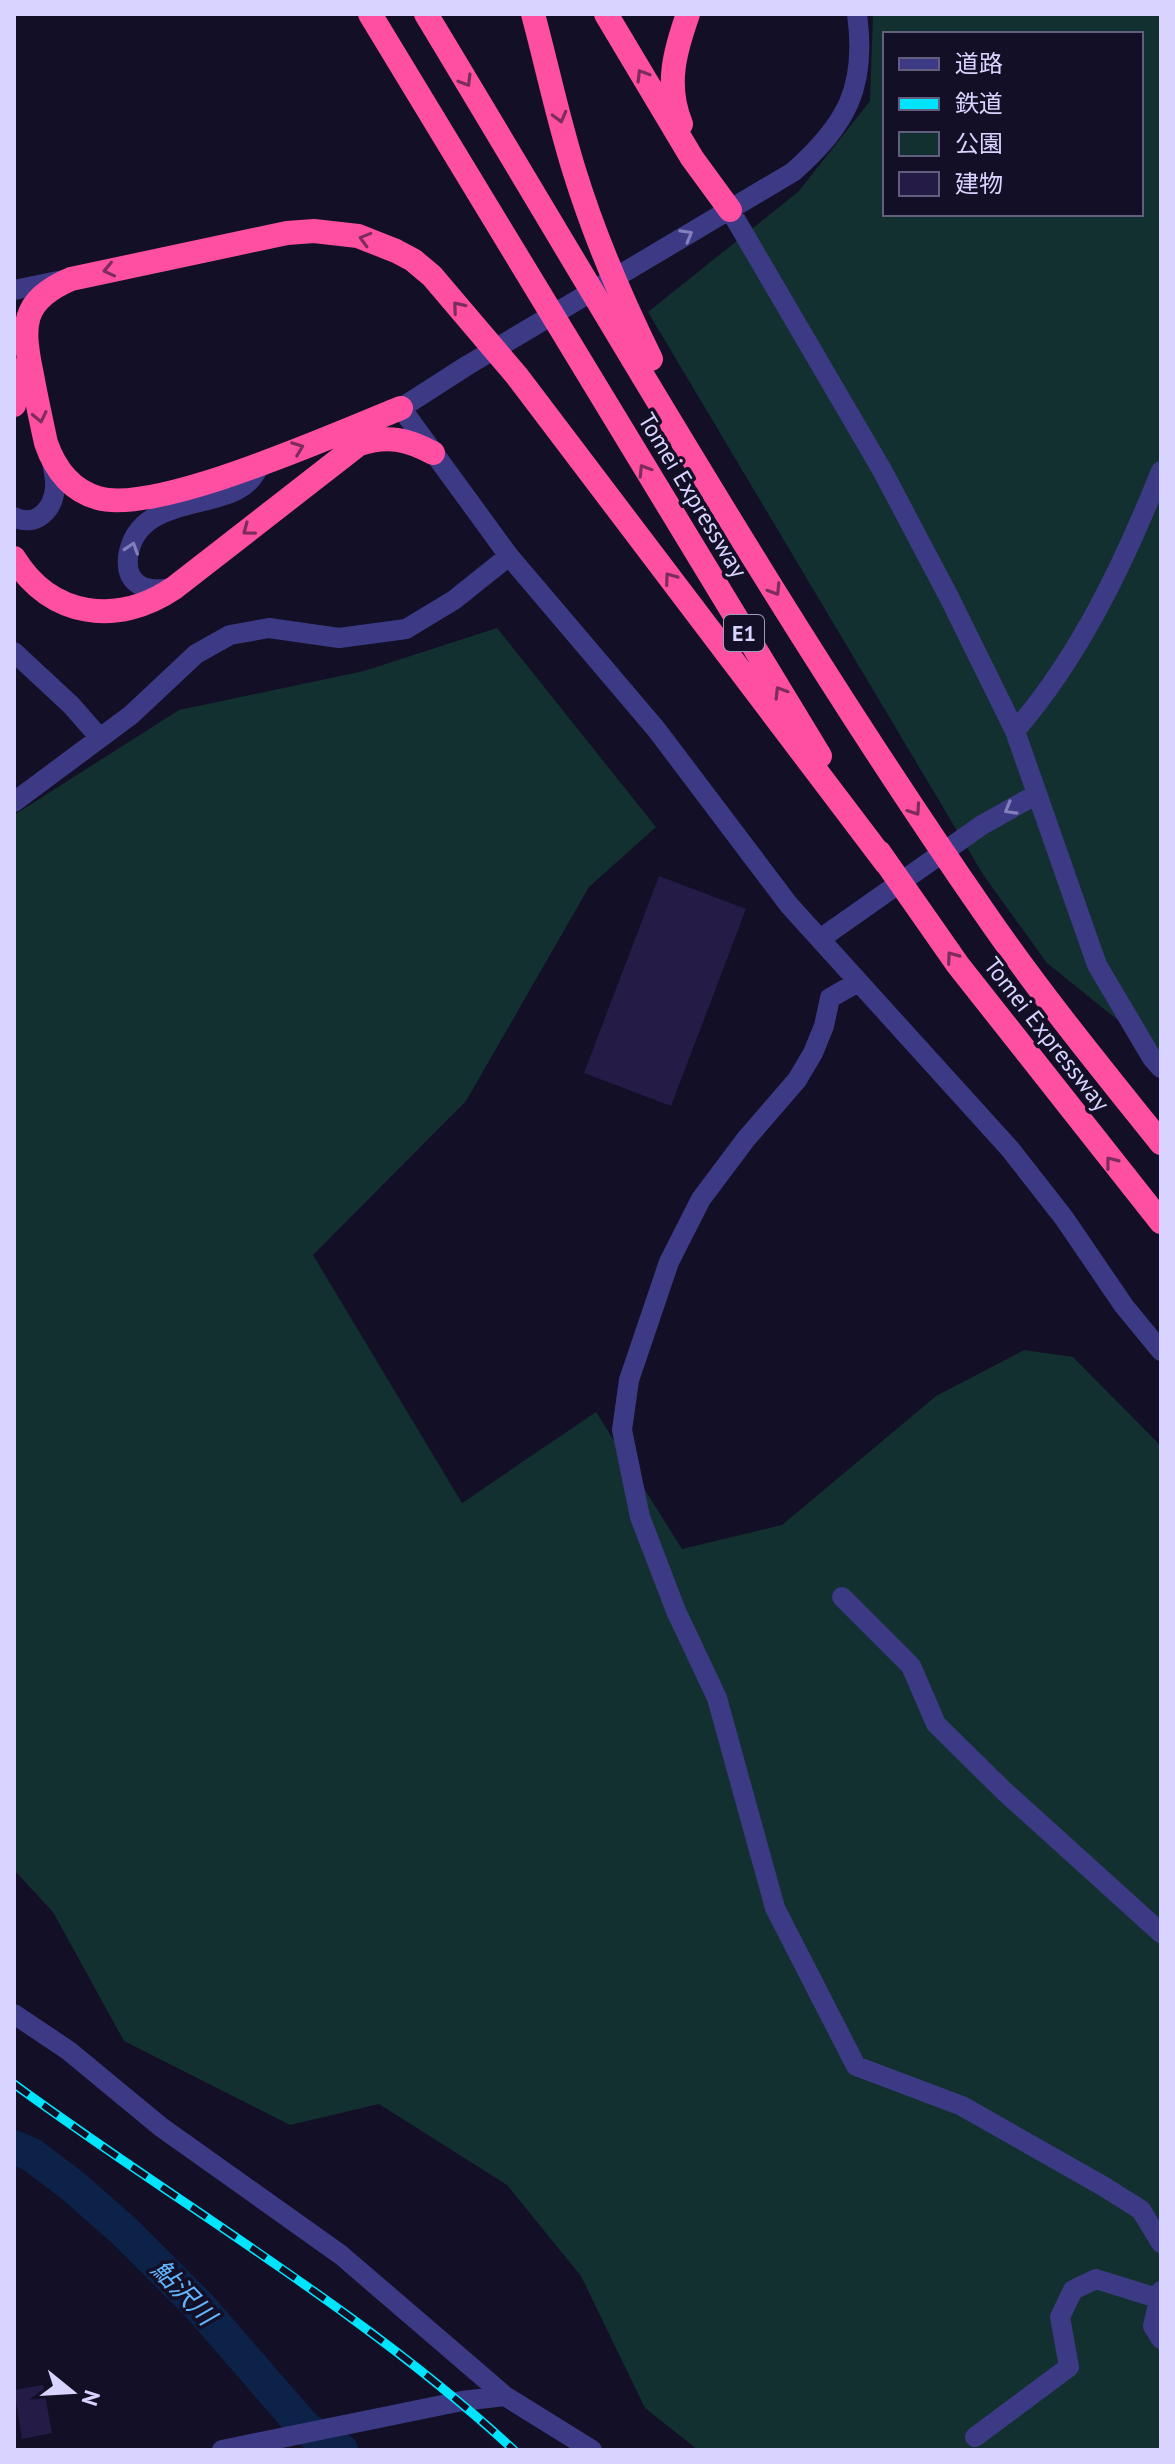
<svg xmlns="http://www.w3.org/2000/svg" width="1175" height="2464" font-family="'PT Sans','Noto Sans JP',sans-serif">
<rect width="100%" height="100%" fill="#130f26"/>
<path fill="#12302f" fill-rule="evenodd" d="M 873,14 L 1161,14 L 1161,1055 L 1047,963 L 984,876 L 648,312 L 798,192 L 870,101 ZM 885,34 L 1141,34 L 1141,214 L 885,214 Z
M 497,628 L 656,827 L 589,887 L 466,1101 L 313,1255 L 462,1503 L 596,1412 L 682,1549 L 782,1525 L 936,1396 L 1024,1350 L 1073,1357 L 1158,1443 L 1161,1450 L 1161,2450 L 698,2450 L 645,2408 L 581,2276 L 507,2185 L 379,2104 L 290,2125 L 124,2041 L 53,1912 L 14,1870 L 14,815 L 179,710 L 364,671 Z"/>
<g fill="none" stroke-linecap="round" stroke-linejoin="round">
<path stroke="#0c2248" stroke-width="6" d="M 306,2450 L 330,2443"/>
<path stroke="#0c2248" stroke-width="34" d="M 14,2147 L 32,2155 L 73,2186 L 123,2230 L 200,2307 L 305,2428 L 341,2450"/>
</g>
<path fill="#241b47" d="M 659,876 L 746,909 L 671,1106 L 584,1073 Z
M 43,2385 L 52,2433 L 22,2439 L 14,2390 Z"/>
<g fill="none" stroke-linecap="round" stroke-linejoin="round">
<path stroke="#3d3a85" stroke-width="20" d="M 857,14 C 867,87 847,124 793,172 L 468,365 L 401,408 L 509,556 L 656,729 L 789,905 L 1010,1149 L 1064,1218 L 1124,1306 L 1161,1351
M 730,210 L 882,470 L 949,597 L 1015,731 L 1097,965 L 1152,1058 L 1161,1068
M 14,290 L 63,280
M 14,517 C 36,528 53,510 55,488 C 56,480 53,469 52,461
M 174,588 C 161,589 149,592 138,584 C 129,578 127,567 128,557 C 136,501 200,509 237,490 C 249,484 255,475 261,463
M 14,652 L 71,705 L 100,738
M 1015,731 C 1080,656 1124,563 1161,471
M 14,802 L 131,715 L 196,654 L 230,635 L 269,628 L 339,638 L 406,629 L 454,600 L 509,556
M 820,939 L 982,825 L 1037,794
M 858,982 L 830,998 L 824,1026 L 813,1053 L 797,1080 L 746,1139 L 701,1199 L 669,1262 L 629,1380 L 622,1430 L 640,1517 L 676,1611 L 717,1698 L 775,1908 L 856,2066 L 962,2106 L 1103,2186 L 1141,2210 L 1161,2243
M 842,1597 L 911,1666 L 936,1724 L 1004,1791 L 1161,1933
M 14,2014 L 69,2051 L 161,2127 L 341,2255 L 505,2396
M 1161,2291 L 1153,2326 L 1161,2339
M 975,2437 L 1069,2367 L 1060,2317 L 1073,2290 L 1096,2279 L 1157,2298
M 222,2450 L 462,2401 L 505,2396 L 592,2450"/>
<path stroke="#ff4fa3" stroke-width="24" d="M 370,14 L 820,756
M 426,14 C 608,315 783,622 984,912 C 1039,992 1100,1067 1161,1143
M 533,14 C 547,66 558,119 574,170 C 594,235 621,298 651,359
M 606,14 L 692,158 L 730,210
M 681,124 C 665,85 675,51 688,14
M 14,370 L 14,405
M 401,408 C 338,433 157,515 98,498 C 70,490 55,469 46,443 C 41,420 36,397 32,375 C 22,326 20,301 71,279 L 287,233 L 314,231 L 358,236 L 396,251 L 413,260 L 432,276 L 517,376 L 886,863
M 14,558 C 51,618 118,626 174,588 L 359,444 C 388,435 407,439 433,453
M 879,852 L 958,965 L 1161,1222"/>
<g stroke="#00e5ff" stroke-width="9">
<path id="rail" d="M 14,2084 C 181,2206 362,2310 514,2450"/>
</g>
<use href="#rail" stroke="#130f26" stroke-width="6" stroke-dasharray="18" stroke-linecap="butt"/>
</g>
<defs><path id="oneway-chevron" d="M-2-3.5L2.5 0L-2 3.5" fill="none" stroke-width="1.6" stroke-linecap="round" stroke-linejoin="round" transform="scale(2)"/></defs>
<g stroke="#7d2c5e">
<use href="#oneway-chevron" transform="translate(642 75) rotate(-121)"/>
<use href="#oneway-chevron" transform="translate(466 81) rotate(59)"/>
<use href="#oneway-chevron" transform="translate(560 117) rotate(75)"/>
<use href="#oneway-chevron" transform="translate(365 239) rotate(-164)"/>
<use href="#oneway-chevron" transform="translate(109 270) rotate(167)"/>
<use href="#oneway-chevron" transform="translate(458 307) rotate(-130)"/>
<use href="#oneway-chevron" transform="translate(40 417) rotate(78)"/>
<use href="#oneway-chevron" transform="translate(298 448) rotate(-21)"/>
<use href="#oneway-chevron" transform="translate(644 470) rotate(-122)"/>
<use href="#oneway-chevron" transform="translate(248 530) rotate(143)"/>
<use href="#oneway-chevron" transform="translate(670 578) rotate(-126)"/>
<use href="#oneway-chevron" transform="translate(775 590) rotate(58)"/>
<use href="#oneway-chevron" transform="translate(780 692) rotate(-122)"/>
<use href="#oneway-chevron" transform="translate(915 810) rotate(56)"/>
<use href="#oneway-chevron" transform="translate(952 957) rotate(-126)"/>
<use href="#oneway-chevron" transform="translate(1111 1162) rotate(-128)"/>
</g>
<g stroke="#837fbc">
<use href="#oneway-chevron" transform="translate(687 235) rotate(-30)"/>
<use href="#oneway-chevron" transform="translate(132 548) rotate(-72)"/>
<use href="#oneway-chevron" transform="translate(1010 809) rotate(150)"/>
</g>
<g text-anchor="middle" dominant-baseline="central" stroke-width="7" stroke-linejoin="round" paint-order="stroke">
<rect fill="#130f26" stroke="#9e99be" stroke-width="2" x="724" y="615" width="40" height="36" rx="6"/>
<g font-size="22" font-weight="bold" fill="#d9d4ff">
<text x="744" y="633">E1</text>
</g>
<g font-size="24" fill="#d9d4ff" stroke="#130f26">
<text transform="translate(693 495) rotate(59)">Tomei Expressway</text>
<text transform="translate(1047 1034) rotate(52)">Tomei Expressway</text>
</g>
<g font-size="26" font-style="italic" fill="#62b6ff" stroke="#130f26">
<text transform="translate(184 2292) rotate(46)">鮎沢川</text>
</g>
</g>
<rect width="1175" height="2464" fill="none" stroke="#d9d4ff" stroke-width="32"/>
<rect x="883" y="32" width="260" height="184" fill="#130f26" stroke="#625e7d" stroke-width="2"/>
<rect x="899" y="58" width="40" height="12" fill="#3d3a85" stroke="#625e7d" stroke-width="2"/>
<text x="955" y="72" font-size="24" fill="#d9d4ff">道路</text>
<rect x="899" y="98" width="40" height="12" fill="#00e5ff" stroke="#625e7d" stroke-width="2"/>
<text x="955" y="112" font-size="24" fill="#d9d4ff">鉄道</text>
<rect x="899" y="132" width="40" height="24" fill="#12302f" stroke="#625e7d" stroke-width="2"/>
<text x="955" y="152" font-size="24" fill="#d9d4ff">公園</text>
<rect x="899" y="172" width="40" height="24" fill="#241b47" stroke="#625e7d" stroke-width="2"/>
<text x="955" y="192" font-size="24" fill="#d9d4ff">建物</text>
<g transform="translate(72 2392) rotate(108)" stroke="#130f26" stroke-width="6" paint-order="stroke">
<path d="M0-6L14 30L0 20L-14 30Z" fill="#d9d4ff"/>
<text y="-12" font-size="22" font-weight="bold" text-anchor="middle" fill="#d9d4ff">N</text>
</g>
</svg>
